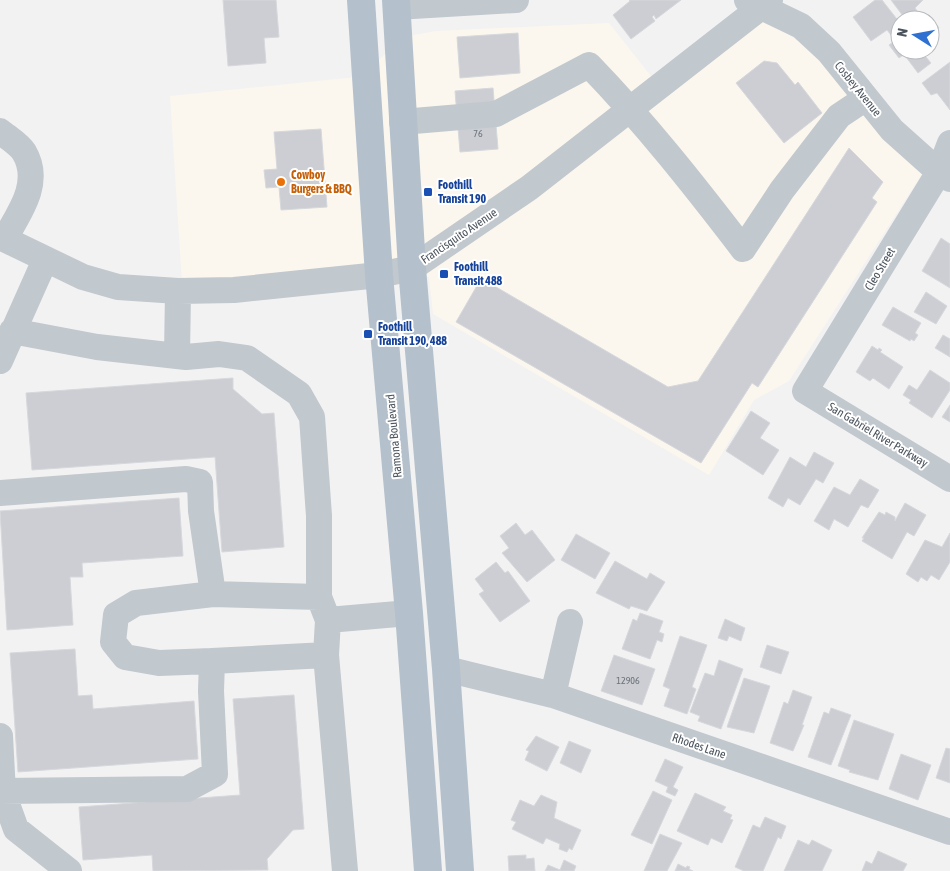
<svg xmlns="http://www.w3.org/2000/svg" width="950" height="871" font-family="'Asap Condensed',sans-serif">
<rect width="100%" height="100%" fill="#f3f2f2"/>
<path fill="#fbf7ee" d="M 764,18 L 826,60 L 922,174 L 789,381 L 754,400 L 709,475 L 433,314 L 429,277 L 182,283 L 170,96 L 357,77 L 408,36 L 436,31 L 609,23 L 665,94 Z"/>
<path fill="#ccced3" stroke="#d6d8dc" d="M 223,0 L 276,0 L 279,37 L 264,38 L 266,63 L 228,66 Z
M 629,0 L 681,0 L 656,19 L 654,15 L 652,17 L 655,21 L 631,39 L 613,15 L 630,1 Z
M 875,0 L 882,0 L 900,23 L 900,36 L 895,40 L 887,30 L 871,41 L 853,17 Z
M 891,0 L 923,0 L 915,8 L 920,15 L 913,20 L 906,20 Z
M 929,15 L 939,28 L 930,35 L 930,20 L 922,20 Z
M 518,33 L 520,73 L 460,78 L 457,37 Z
M 900,37 L 900,50 L 910,50 L 899,58 L 889,45 Z
M 915,50 L 920,50 L 931,63 L 918,73 L 906,57 Z
M 764,61 L 777,63 L 795,85 L 798,82 L 822,113 L 784,143 L 736,83 Z
M 950,62 L 950,110 L 937,93 L 931,95 L 922,83 Z
M 493,88 L 498,149 L 460,152 L 455,91 Z
M 321,129 L 327,207 L 281,210 L 279,187 L 266,188 L 264,170 L 277,169 L 274,132 Z
M 849,148 L 883,182 L 872,198 L 877,202 L 758,387 L 752,383 L 701,463 L 456,322 L 482,277 L 485,278 L 484,280 L 668,387 L 698,381 Z
M 941,238 L 950,244 L 950,288 L 922,271 Z
M 926,292 L 947,306 L 936,324 L 914,312 Z
M 893,307 L 921,323 L 915,333 L 918,335 L 914,341 L 911,339 L 910,341 L 882,325 Z
M 943,335 L 950,339 L 950,357 L 935,348 Z
M 872,346 L 878,350 L 879,348 L 882,350 L 880,352 L 903,367 L 889,389 L 873,378 L 870,381 L 856,372 Z
M 930,370 L 950,383 L 950,390 L 932,418 L 909,403 L 911,400 L 903,395 L 909,385 L 917,390 Z
M 233,378 L 233,389 L 262,414 L 274,413 L 284,547 L 222,552 L 215,457 L 32,470 L 26,393 Z
M 950,405 L 950,422 L 942,417 Z
M 751,411 L 770,423 L 760,438 L 779,450 L 763,475 L 726,451 Z
M 814,452 L 834,463 L 823,483 L 816,479 L 800,505 L 788,498 L 783,507 L 768,498 L 790,457 L 806,467 Z
M 860,479 L 879,490 L 868,508 L 861,505 L 848,527 L 834,519 L 829,530 L 814,521 L 834,487 L 850,495 Z
M 179,498 L 183,556 L 82,563 L 83,577 L 70,577 L 73,625 L 7,630 L 0,511 Z
M 905,503 L 926,515 L 914,536 L 907,532 L 892,559 L 862,541 L 864,538 L 862,538 L 879,512 L 885,515 L 886,512 L 895,517 L 895,521 Z
M 516,523 L 525,535 L 532,530 L 555,560 L 527,582 L 502,553 L 509,548 L 500,536 Z
M 950,533 L 950,562 L 939,580 L 931,575 L 927,581 L 921,577 L 918,582 L 906,574 L 925,540 L 942,547 Z
M 576,534 L 610,553 L 595,579 L 561,560 Z
M 615,561 L 647,579 L 650,573 L 665,582 L 647,611 L 631,606 L 629,609 L 596,593 Z
M 496,562 L 505,573 L 508,571 L 530,601 L 500,622 L 479,594 L 484,591 L 475,579 Z
M 640,613 L 663,621 L 659,632 L 664,634 L 662,642 L 657,640 L 650,659 L 622,649 L 633,619 L 637,621 Z
M 725,619 L 745,628 L 741,641 L 729,636 L 727,641 L 718,638 Z
M 680,636 L 707,645 L 692,687 L 696,689 L 687,714 L 664,706 L 670,689 L 663,686 Z
M 767,645 L 789,652 L 781,674 L 760,667 Z
M 75,649 L 78,696 L 92,695 L 93,709 L 194,701 L 198,759 L 18,772 L 10,653 Z
M 614,655 L 655,669 L 642,705 L 601,691 Z
M 719,660 L 743,669 L 721,729 L 698,721 L 700,716 L 690,712 L 705,673 L 714,676 Z
M 744,678 L 770,686 L 754,733 L 727,727 Z
M 793,690 L 812,697 L 802,725 L 804,725 L 793,751 L 770,743 L 784,702 L 788,704 Z
M 294,695 L 304,829 L 293,830 L 267,859 L 268,870 L 153,871 L 152,855 L 83,860 L 79,807 L 240,795 L 233,699 Z
M 831,708 L 851,715 L 831,765 L 808,757 L 824,712 L 829,714 Z
M 854,720 L 894,734 L 878,780 L 849,772 L 850,770 L 838,766 Z
M 536,736 L 559,747 L 547,771 L 525,760 L 529,751 L 526,750 Z
M 569,741 L 591,750 L 581,773 L 560,763 Z
M 946,748 L 950,749 L 950,783 L 936,778 Z
M 901,754 L 931,765 L 918,800 L 889,789 Z
M 665,759 L 683,767 L 673,787 L 678,790 L 675,796 L 666,792 L 668,787 L 655,781 Z
M 653,791 L 672,800 L 652,844 L 631,835 Z
M 695,793 L 726,807 L 723,811 L 732,815 L 730,819 L 733,820 L 722,843 L 711,838 L 708,845 L 677,831 Z
M 541,795 L 557,802 L 554,818 L 581,830 L 572,850 L 569,848 L 567,852 L 559,849 L 560,844 L 546,838 L 543,844 L 512,829 L 516,822 L 511,820 L 520,800 L 534,806 Z
M 765,817 L 786,826 L 781,839 L 778,837 L 763,871 L 744,871 L 735,867 L 753,825 L 760,828 Z
M 660,834 L 682,843 L 667,871 L 644,871 Z
M 798,840 L 809,845 L 812,840 L 832,850 L 822,871 L 784,871 Z
M 878,851 L 907,864 L 903,871 L 862,871 L 866,861 L 872,864 Z
M 526,855 L 526,859 L 534,858 L 535,871 L 509,871 L 508,856 Z
M 564,860 L 576,866 L 574,871 L 545,871 L 548,865 L 560,870 Z
M 678,864 L 686,868 L 687,866 L 690,867 L 689,869 L 693,871 L 675,871 Z"/>
<g fill="none" stroke-linecap="round" stroke-linejoin="round">
<path stroke="#c1c8ce" stroke-width="26" d="M 747,0 L 801,26 L 829,52 L 892,130 L 939,172 L 950,179
M 396,7 L 516,0
M 402,122 L 496,114 L 589,65 C 645,123 694,185 743,249 L 782,190 L 839,116 L 866,98
M 0,131 C 7,137 19,144 24,152 C 42,182 20,212 5,238
M 950,143 L 939,172 L 805,391 L 950,479
M 0,237 L 83,277 L 118,287 L 178,291 L 234,290 L 379,275 L 412,268 L 529,188 L 770,0
M 12,331 L 97,347 L 186,357 L 219,354 L 247,358 L 299,394 L 312,417 L 319,516 L 319,597
M 177,356 L 178,291
M 0,361 L 45,260
M 0,493 L 186,479 L 200,482 L 201,511 L 213,594 L 319,597 L 328,620
M 212,661 L 159,663 L 125,657 L 113,642 L 116,615 L 136,603 L 213,594
M 446,669 L 553,695 L 950,832
M 553,695 L 570,622
M 0,736 L 3,793 L 16,829 L 69,871
M 0,791 L 187,789 L 215,774 L 211,691 L 212,661 L 326,655
M 345,871 L 326,655 L 328,620 L 409,613"/>
<path stroke="#b4c0cc" stroke-width="28" d="M 361,0 L 379,275 L 409,613 L 428,871
M 396,0 L 412,268 L 446,669 L 460,871"/>
</g>
<circle fill="#e8710a" stroke="#fff" stroke-width="2" cx="281" cy="182" r="5"/>
<g fill="#1a4fb4" stroke="#fff" stroke-width="2">
<rect x="423" y="187" width="10" height="10" rx="2.5"/>
<rect x="439" y="269" width="10" height="10" rx="2.5"/>
<rect x="363" y="329" width="10" height="10" rx="2.5"/>
</g>
<g text-anchor="middle" dominant-baseline="central" stroke-width="4" stroke-linejoin="round" paint-order="stroke">
<g font-size="10" fill="#6b727a">
<text x="478" y="133">76</text>
<text x="628" y="680">12906</text>
</g>
<g font-size="12" fill="#4b545d" stroke="#fff">
<text transform="translate(858 89) rotate(51)">Cosbey Avenue</text>
<text transform="translate(459 236) rotate(-34)">Francisquito Avenue</text>
<text transform="translate(880 269) rotate(-59)">Cleo Street</text>
<text transform="translate(878 435) rotate(31)">San Gabriel River Parkway</text>
<text transform="translate(394 436) rotate(-95)">Ramona Boulevard</text>
<text transform="translate(699 746) rotate(19)">Rhodes Lane</text>
</g>
<g font-size="12" font-weight="bold" fill="#c56008" stroke="#fff" text-anchor="start">
<text x="291" y="175">Cowboy<tspan x="291" dy="14">Burgers &amp; BBQ</tspan></text>
</g>
<g font-size="12" font-weight="bold" fill="#164399" stroke="#fff" text-anchor="start">
<text x="438" y="185">Foothill<tspan x="438" dy="14">Transit 190</tspan></text>
<text x="454" y="267">Foothill<tspan x="454" dy="14">Transit 488</tspan></text>
<text x="378" y="327">Foothill<tspan x="378" dy="14">Transit 190, 488</tspan></text>
</g>
</g>
<g transform="translate(915 35) rotate(281)"><circle r="24" fill="#ffffff" stroke="#b7bbbe"/>
<path d="M0-4L9 19L0 12L-9 19Z" fill="#2e71d1"/>
<text y="-8" font-size="14" font-weight="bold" text-anchor="middle" fill="#4b545d">N</text>
</g>
</svg>
